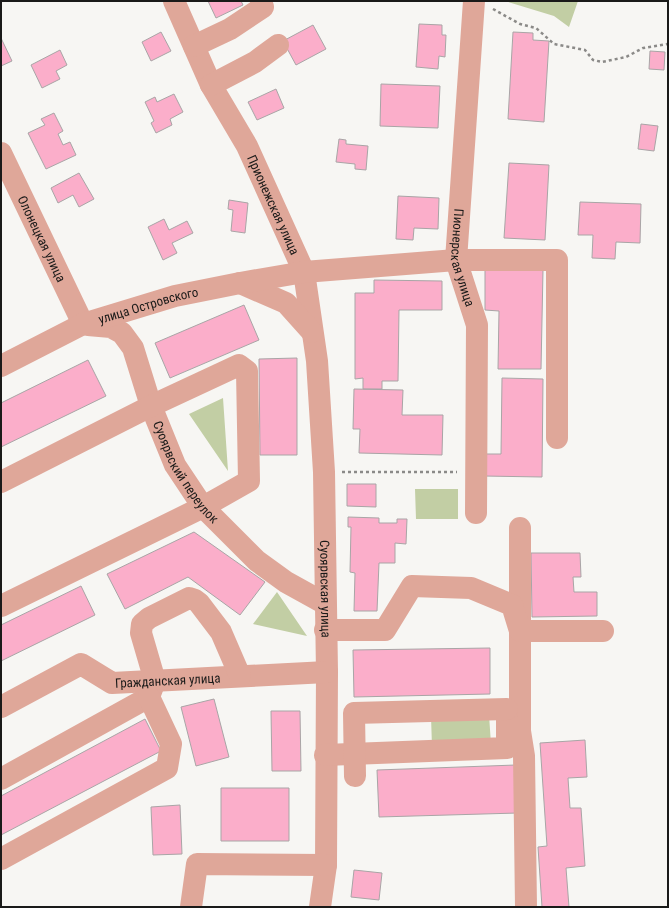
<svg xmlns="http://www.w3.org/2000/svg" width="669" height="908" font-family="'Roboto Condensed',sans-serif">
<rect width="100%" height="100%" fill="#f7f6f3"/>
<path fill="#c2cea4" d="M 505,1 L 578,1 L 569,27 L 554,16 Z
M 223,398 L 228,471 L 189,414 Z
M 415,489 L 458,489 L 458,519 L 416,519 Z
M 277,592 L 307,636 L 253,624 Z
M 489,715 L 491,744 L 432,747 L 431,716 Z"/>
<path fill="#fbaeca" stroke="#a9a5a6" d="M 208,1 L 241,1 L 243,5 L 216,18 Z
M 419,24 L 442,25 L 442,35 L 446,35 L 445,57 L 439,56 L 438,69 L 416,67 Z
M 313,25 L 326,49 L 296,65 L 283,41 Z
M 161,32 L 171,51 L 151,61 L 142,42 Z
M 513,32 L 533,33 L 533,40 L 549,41 L 544,122 L 508,119 Z
M 1,38 L 12,61 L 1,66 Z
M 60,50 L 67,65 L 56,71 L 60,79 L 42,88 L 31,65 Z
M 650,51 L 665,52 L 664,70 L 649,69 Z
M 381,84 L 440,86 L 438,128 L 380,126 Z
M 276,89 L 284,108 L 257,120 L 248,102 Z
M 174,94 L 183,112 L 170,119 L 172,125 L 156,133 L 151,123 L 154,121 L 145,102 L 155,97 L 157,102 Z
M 54,113 L 63,131 L 58,134 L 63,145 L 70,142 L 76,155 L 46,169 L 28,133 L 45,125 L 41,119 Z
M 641,124 L 658,126 L 654,151 L 638,149 Z
M 339,139 L 346,140 L 346,144 L 368,146 L 366,170 L 355,169 L 355,164 L 336,162 Z
M 509,163 L 549,165 L 545,240 L 504,238 Z
M 79,173 L 94,199 L 79,207 L 73,195 L 58,203 L 51,188 Z
M 398,196 L 439,198 L 438,229 L 414,228 L 413,240 L 396,239 Z
M 229,200 L 248,203 L 245,233 L 231,231 L 233,210 L 228,209 Z
M 580,202 L 641,204 L 640,243 L 616,242 L 615,259 L 592,258 L 593,235 L 578,235 Z
M 164,219 L 169,230 L 187,221 L 193,233 L 172,243 L 177,253 L 163,260 L 148,227 Z
M 485,269 L 543,270 L 541,369 L 498,369 L 499,311 L 485,310 Z
M 374,280 L 442,281 L 442,310 L 399,310 L 398,381 L 382,381 L 382,389 L 363,389 L 363,378 L 355,379 L 355,293 L 374,293 Z
M 244,305 L 259,340 L 170,378 L 155,343 Z
M 297,358 L 297,455 L 260,455 L 259,359 Z
M 88,360 L 106,396 L 1,447 L 1,403 Z
M 502,378 L 543,379 L 542,477 L 483,476 L 483,454 L 501,454 Z
M 354,389 L 403,390 L 402,415 L 443,415 L 442,455 L 359,453 L 360,429 L 353,429 Z
M 347,484 L 376,484 L 376,507 L 347,506 Z
M 348,517 L 379,518 L 379,523 L 397,523 L 397,519 L 407,519 L 406,544 L 395,543 L 395,563 L 379,563 L 377,611 L 354,611 L 355,573 L 350,572 L 351,527 L 348,527 Z
M 194,532 L 265,582 L 240,615 L 188,577 L 125,609 L 107,574 Z
M 531,553 L 580,553 L 581,577 L 573,577 L 574,592 L 597,592 L 597,616 L 532,617 Z
M 81,586 L 95,615 L 1,661 L 1,625 Z
M 490,648 L 490,694 L 354,697 L 353,650 Z
M 214,699 L 229,757 L 196,766 L 181,707 Z
M 271,711 L 300,711 L 301,771 L 272,771 Z
M 145,719 L 161,751 L 1,835 L 1,796 Z
M 585,740 L 587,777 L 568,778 L 570,808 L 581,808 L 585,866 L 566,868 L 569,907 L 542,907 L 538,847 L 547,846 L 540,743 Z
M 516,765 L 518,813 L 379,817 L 377,770 Z
M 221,788 L 289,788 L 289,841 L 221,841 Z
M 180,805 L 182,854 L 153,855 L 151,807 Z
M 354,870 L 382,873 L 379,900 L 351,897 Z"/>
<g fill="none" stroke-linecap="round" stroke-linejoin="round">
<path stroke="#8b8a88" stroke-width="2.5" stroke-dasharray="3 3" stroke-linecap="butt" d="M 493,9 L 520,24 L 536,28 L 554,44 L 585,50 L 593,60 L 602,62 L 626,57 L 643,48 L 668,44
M 342,472 L 457,472"/>
<g stroke="#dfa799" stroke-width="22">
<path id="s1" d="M 174,1 L 211,85 L 247,146 L 304,272 L 317,361 L 324,472 L 327,672 L 326,865 L 320,907"/>
<path id="s2" d="M 474,1 L 456,260 L 477,325 L 476,513"/>
<path d="M 194,46 L 230,29 L 263,7 L 261,1"/>
<path d="M 211,85 L 255,62 L 278,45"/>
<path id="s3" d="M 1,153 L 83,324"/>
<path d="M 240,283 L 286,303 L 312,332"/>
<path id="s4" d="M 88,325 L 111,327 L 122,333 L 133,348 L 151,406 L 175,465 L 203,507 L 257,561 L 286,582 L 324,603"/>
<path id="s5" d="M 1,366 L 83,324 L 175,296 L 240,283 L 304,272 L 456,260 L 557,260 L 557,438"/>
<path d="M 1,482 L 151,406 L 239,365 L 247,371 L 249,481 L 203,507 L 1,606"/>
<path d="M 520,528 L 520,731 L 524,756 L 526,907"/>
<path d="M 325,630 L 385,630 L 412,586 L 471,588 L 512,605 L 520,631 L 603,631"/>
<path id="s6" d="M 1,707 L 81,664 L 112,683 L 327,672"/>
<path d="M 325,755 L 507,748 L 507,719"/>
<path d="M 355,776 L 354,713 L 507,709"/>
<path d="M 1,779 L 149,697 L 155,681 L 141,633 L 142,624 L 149,618 L 189,598 L 195,600 L 199,603 L 221,632 L 240,676"/>
<path d="M 1,859 L 167,768 L 171,744 L 149,697"/>
<path d="M 191,907 L 197,864 L 326,865"/>
</g>
</g>
<g text-anchor="middle" dominant-baseline="central" stroke-width="3" stroke-linejoin="round" paint-order="stroke">
<g font-size="13" fill="#1a1a19" stroke="#f7f6f3">
<text stroke="none"><textPath href="#s1" startOffset="227">Прионежская улица</textPath></text>
<text stroke="none"><textPath href="#s3" startOffset="95">Олонецкая улица</textPath></text>
<text stroke="none"><textPath href="#s2" startOffset="258">Пионерская улица</textPath></text>
<text stroke="none"><textPath href="#s5" startOffset="160">улица Островского</textPath></text>
<text stroke="none"><textPath href="#s4" startOffset="190">Суоярвский переулок</textPath></text>
<text stroke="none"><textPath href="#s1" startOffset="619">Суоярвская улица</textPath></text>
<text stroke="none"><textPath href="#s6" startOffset="183">Гражданская улица</textPath></text>
</g>
</g>
<rect width="669" height="908" fill="none" stroke="#1a1a19" stroke-width="4"/>
</svg>
